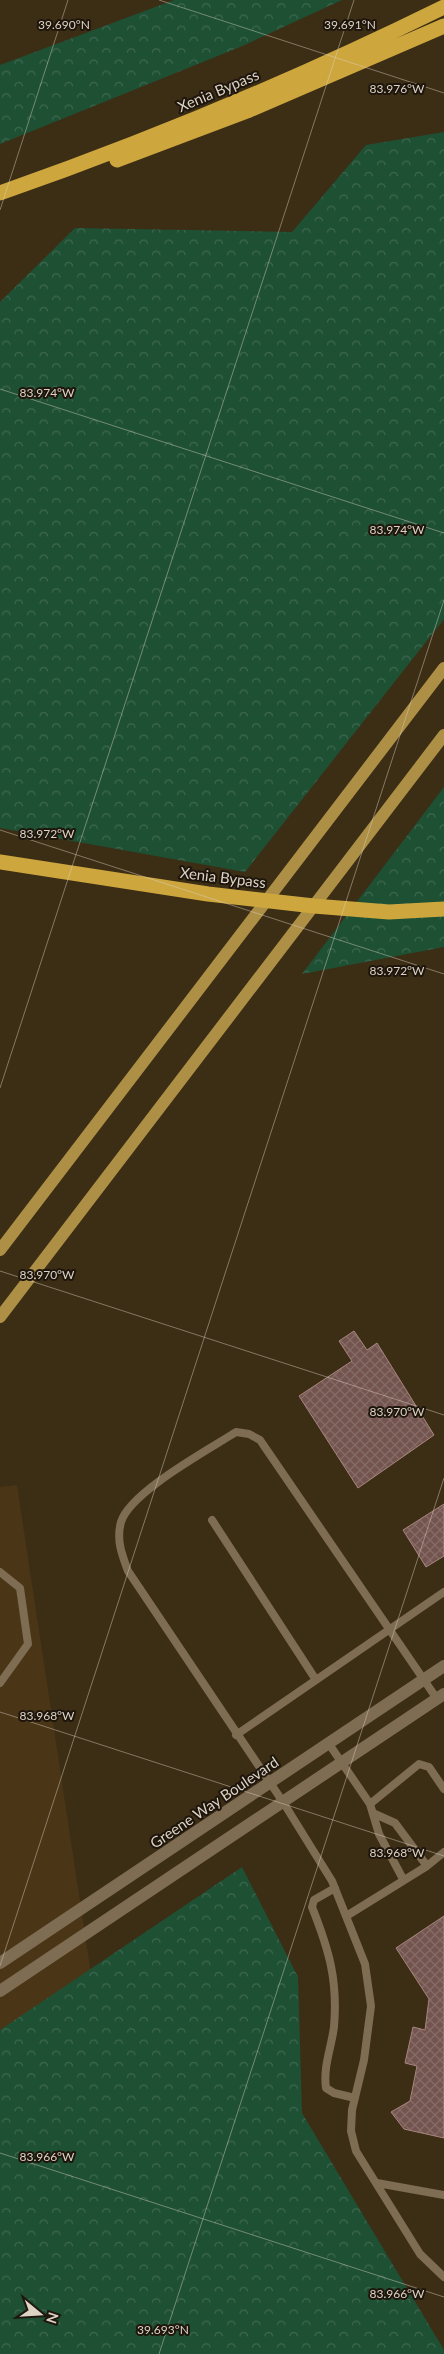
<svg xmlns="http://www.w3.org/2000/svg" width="444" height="2354" font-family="Lato,sans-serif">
<defs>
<pattern id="forest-crowns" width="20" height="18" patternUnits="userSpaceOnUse" patternTransform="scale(1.25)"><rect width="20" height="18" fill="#1e5034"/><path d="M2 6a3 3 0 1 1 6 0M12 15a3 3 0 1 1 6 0" fill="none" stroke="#3e6850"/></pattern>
<pattern id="building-cross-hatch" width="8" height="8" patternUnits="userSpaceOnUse" patternTransform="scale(1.25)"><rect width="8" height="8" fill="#73544e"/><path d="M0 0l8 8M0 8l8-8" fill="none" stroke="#866c66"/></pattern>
</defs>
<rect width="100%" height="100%" fill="#3c2d15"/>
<path fill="#4a3517" d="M 17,1485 L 118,2152 L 0,2237 L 0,1487 Z"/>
<path fill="url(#forest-crowns)" d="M 174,0 L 342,0 L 240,47 L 0,144 L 0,65 Z
M 444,132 L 444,619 L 245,872 L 0,828 L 0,302 L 75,228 L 292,232 L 366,145 Z
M 444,787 L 444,947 L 302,974 Z
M 242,1867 L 298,1977 L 302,2113 L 444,2350 L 444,2354 L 0,2354 L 0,2030 Z"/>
<path fill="url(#building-cross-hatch)" stroke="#a8857f" d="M 354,1331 L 367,1350 L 377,1343 L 434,1435 L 358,1488 L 299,1396 L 352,1361 L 339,1341 Z
M 444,1504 L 444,1556 L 426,1567 L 403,1530 Z
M 444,1916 L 444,2138 L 404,2129 L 391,2112 L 410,2101 L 417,2066 L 405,2063 L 413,2027 L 425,2030 L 429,1999 L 396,1948 Z"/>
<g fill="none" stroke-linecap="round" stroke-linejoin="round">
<path stroke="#7e6c53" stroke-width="8" d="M 212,1520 L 316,1680
M 0,1572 L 20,1588 L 28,1644 L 0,1683
M 437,1699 L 260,1440 L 249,1434 L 236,1432 C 208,1450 130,1492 121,1522 C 116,1540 122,1555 128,1571 L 283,1802 L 332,1881 L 365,1964 L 371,2006 L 364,2060 L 352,2110 L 351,2131 L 356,2151 L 420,2254 L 444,2277
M 236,1735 L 444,1592
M 329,1744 L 370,1804 L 379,1834 L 403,1879
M 370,1804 L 419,1764 L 429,1767 L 444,1789
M 375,1814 L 395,1823 L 427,1866
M 335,1888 L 314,1900 L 312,1907 C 329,1950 338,1980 334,2027 C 331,2049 323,2067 326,2088 L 334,2093 L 355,2098
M 348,1915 L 427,1866 L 444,1852
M 377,2183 L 444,2195"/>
<path stroke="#7e6c53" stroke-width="12" d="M 0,1963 L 444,1666
M 0,1991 L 444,1694"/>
<path stroke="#ad8f46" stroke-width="12" d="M 0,1250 L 444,668
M 0,1317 L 444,735"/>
<path stroke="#cda73e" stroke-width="15" d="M 117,160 L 247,111 L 444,26
M 0,193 C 151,140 300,78 444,7
M 0,862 L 208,894 L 314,906 L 389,912 L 444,909"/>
</g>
<path fill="none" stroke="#ddd3c5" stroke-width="1" stroke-opacity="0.45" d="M 159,0 L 444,93M 0,210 L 68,0M 0,389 L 444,533M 0,830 L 444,974M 0,1088 L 354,0M 0,1271 L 444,1415M 0,1712 L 444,1856M 0,1966 L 444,600M 0,2153 L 444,2297M 159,2354 L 444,1478"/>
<g text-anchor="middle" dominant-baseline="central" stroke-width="4" stroke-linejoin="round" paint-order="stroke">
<g font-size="15" fill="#ddd3c5" stroke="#1e160c">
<text transform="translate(218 90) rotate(-23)">Xenia Bypass</text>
<text transform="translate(223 877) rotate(7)">Xenia Bypass</text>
<text transform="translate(214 1802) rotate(-34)">Greene Way Boulevard</text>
</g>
</g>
<g font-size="12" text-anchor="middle" fill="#ddd3c5" stroke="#1e160c" stroke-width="4" stroke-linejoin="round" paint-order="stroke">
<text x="64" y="29">39.690°N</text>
<text x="350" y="29">39.691°N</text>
<text x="397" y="93">83.976°W</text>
<text x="47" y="397">83.974°W</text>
<text x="397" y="534">83.974°W</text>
<text x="47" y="838">83.972°W</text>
<text x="397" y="975">83.972°W</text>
<text x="47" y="1279">83.970°W</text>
<text x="397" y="1416">83.970°W</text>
<text x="47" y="1720">83.968°W</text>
<text x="397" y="1857">83.968°W</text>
<text x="47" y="2161">83.966°W</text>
<text x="397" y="2298">83.966°W</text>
<text x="163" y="2334">39.693°N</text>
</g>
<g transform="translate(40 2314) rotate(108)" stroke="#1e160c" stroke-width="4" paint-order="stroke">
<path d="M0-4L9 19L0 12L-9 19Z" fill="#ddd3c5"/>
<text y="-8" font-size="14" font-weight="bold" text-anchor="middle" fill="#ddd3c5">N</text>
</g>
</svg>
